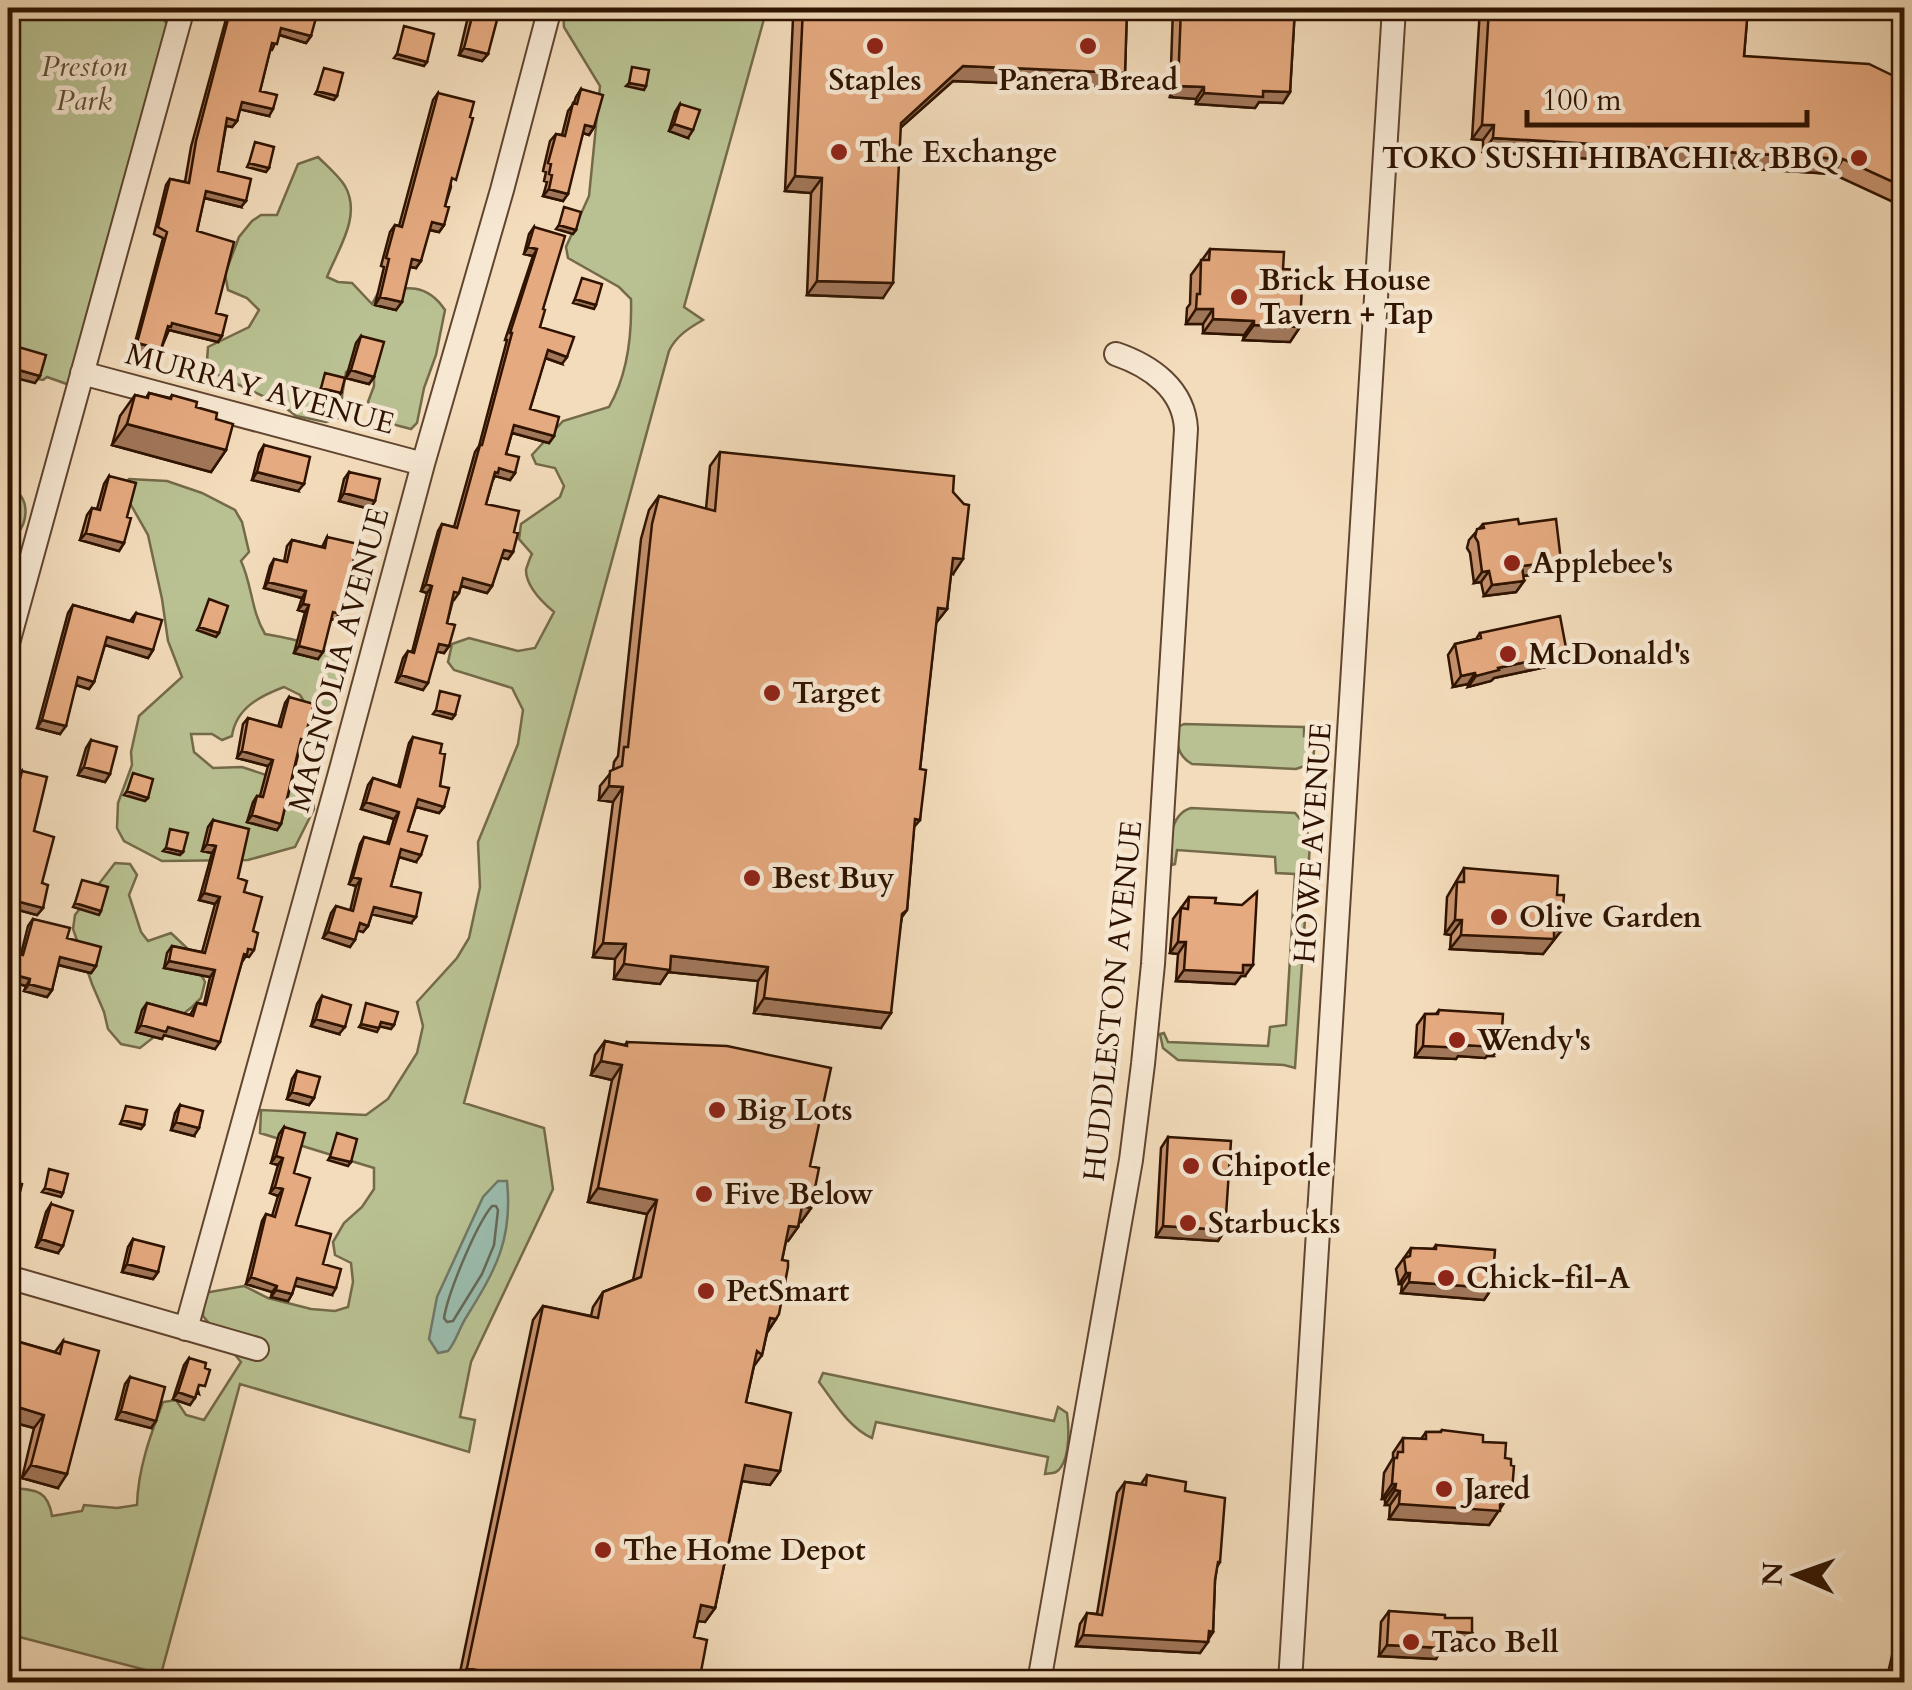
<svg xmlns="http://www.w3.org/2000/svg" width="1912" height="1690" font-family="Cardo,serif">
<rect width="100%" height="100%" fill="#f3dcbb"/>
<filter id="stains"><feTurbulence type="fractalNoise" baseFrequency=".002" numOctaves="4"/><feColorMatrix values="0 0 0 0 .2 0 0 0 0 .09 0 0 0 0 .02 0 0 0 .5 -.17"/></filter>
<radialGradient id="worn" r=".72"><stop offset=".6" stop-color="#630" stop-opacity="0"/><stop offset="1" stop-color="#630" stop-opacity=".3"/></radialGradient>
<path fill="#b9c192" stroke="#746a49" stroke-width="2.5" d="M 8,8 L 156,8 L 175,36 L 78,388 L 47,377 L 43,380 L 8,374 Z
M 563,8 L 767,8 L 684,307 L 703,320 C 689,328 676,336 669,351 L 464,1103 L 544,1128 L 553,1189 L 471,1362 L 460,1417 L 475,1420 L 469,1452 L 240,1384 L 161,1674 L 8,1634 L 8,1481 L 14,1488 C 37,1490 48,1491 52,1516 L 82,1511 L 84,1505 L 117,1508 L 137,1505 C 138,1469 150,1436 163,1402 L 176,1400 L 186,1415 L 204,1420 L 241,1362 L 203,1316 L 204,1293 L 244,1286 L 268,1298 L 311,1309 L 335,1311 L 348,1307 L 353,1282 L 351,1263 L 335,1255 L 333,1242 L 344,1223 L 362,1207 L 374,1189 L 374,1168 L 260,1133 L 261,1110 L 366,1115 L 388,1099 L 417,1053 L 423,1026 L 417,1002 L 457,958 L 469,938 L 480,887 L 478,842 L 518,744 L 523,710 L 512,688 L 454,670 L 448,662 L 452,644 L 469,638 L 518,651 L 535,648 L 554,612 C 542,602 526,587 526,570 C 526,569 531,555 532,554 L 519,539 L 521,524 L 560,497 L 564,486 L 555,468 L 536,464 L 532,455 L 563,421 L 609,407 C 628,374 632,336 631,299 L 619,287 L 568,258 L 566,247 L 589,196 L 600,86 L 564,27 Z
M 318,157 C 327,166 338,175 345,186 C 362,216 338,249 327,277 L 338,282 L 352,283 L 372,304 L 378,293 C 407,286 427,283 445,310 L 436,355 L 424,388 L 417,423 L 411,429 C 390,424 378,422 368,402 L 374,386 L 374,367 L 358,364 L 346,372 L 342,396 L 345,416 L 326,422 L 296,416 L 282,405 L 216,374 L 207,361 L 208,347 L 249,327 L 259,310 L 247,298 L 228,290 L 225,274 L 239,237 L 252,221 L 261,215 L 277,215 L 298,164 Z
M 129,479 L 167,481 L 202,493 L 235,510 L 242,522 L 249,552 L 241,561 C 252,584 251,611 265,634 C 295,639 325,646 350,664 L 337,685 L 333,706 L 323,714 L 310,711 L 300,695 L 284,687 C 260,696 236,708 232,736 L 222,740 L 212,734 L 191,734 L 194,752 L 213,768 L 242,767 L 311,790 L 314,809 L 295,847 L 248,860 L 162,861 L 124,841 L 117,828 L 118,803 L 132,765 L 131,752 L 139,716 L 182,677 L 168,641 L 162,599 L 148,535 L 131,505 L 125,484 Z
M 8,487 C 33,495 29,528 10,541 L 8,539 Z
M 1184,724 L 1304,727 L 1304,736 L 1315,737 L 1313,763 L 1296,769 L 1192,764 C 1176,755 1177,743 1178,727 Z
M 1191,808 L 1295,813 L 1306,826 L 1310,844 L 1295,1068 L 1284,1065 L 1178,1060 L 1163,1048 L 1160,1034 L 1164,1033 L 1168,1042 L 1268,1046 L 1270,1027 L 1286,1025 L 1295,874 L 1276,873 L 1275,857 L 1177,850 L 1175,864 L 1172,865 C 1170,845 1168,815 1191,808 Z
M 115,863 L 130,864 L 137,875 L 129,895 L 141,932 L 148,941 L 171,933 L 187,948 L 205,982 L 201,998 L 192,1007 L 140,1048 L 121,1044 L 108,1029 L 104,1012 L 92,984 L 73,929 L 75,915 Z
M 823,1373 L 1054,1421 L 1058,1407 L 1067,1413 C 1069,1428 1070,1454 1061,1467 C 1057,1474 1052,1473 1045,1474 L 1048,1457 L 876,1422 L 872,1438 C 849,1428 834,1402 819,1382 Z"/>
<path fill="#9bbcad" stroke="#707868" stroke-width="2.5" d="M 498,1181 L 507,1181 C 513,1239 496,1269 467,1316 C 459,1328 457,1340 448,1351 L 438,1353 L 429,1339 L 437,1297 L 483,1197 Z"/>
<g fill="none" stroke-linecap="round" stroke-linejoin="round">
<path stroke="#656856" stroke-width="2.5" d="M 492,1206 L 496,1206 L 498,1210 L 494,1245 L 482,1274 L 453,1321 L 447,1322 L 444,1318 C 448,1293 476,1225 492,1206 Z"/>
<g stroke="#60452f" stroke-width="26">
<path id="minor" d="M 82,373 L 423,464
M 8,643 L 183,8
M 8,1277 L 257,1349
M 186,1329 L 340,773 L 423,464 L 502,190 L 550,8
M 1039,1682 L 1131,1160 L 1143,1064 L 1153,964 L 1186,429 C 1184,389 1151,366 1116,354
M 1290,1682 L 1394,8"/>
</g>
<use href="#minor" stroke="#f7e8d3" stroke-width="22"/>
</g>
<path fill="#c6926e" stroke="#2f1300" stroke-width="2.5" d="M 229,8 L 293,8 L 311,36 L 306,43 L 279,35 L 272,50 L 270,50 L 260,91 L 269,116 L 240,109 L 237,121 L 232,127 L 226,126 L 218,171 L 241,207 L 204,198 L 197,231 L 216,313 L 218,342 L 169,330 L 161,349 L 157,356 L 133,350 L 163,238 L 154,234 L 166,185 L 170,179 L 185,182 L 191,147 Z
M 801,8 L 1127,8 L 1125,73 L 1115,88 L 953,81 L 900,128 L 883,298 L 807,295 L 811,193 L 785,191 L 793,19 Z
M 1173,8 L 1295,8 L 1290,92 L 1283,103 L 1259,102 L 1255,108 L 1196,104 L 1196,99 L 1170,97 Z
M 1480,8 L 1748,8 L 1744,56 L 1904,81 L 1904,207 L 1833,174 L 1483,152 L 1483,140 L 1472,139 Z
M 473,13 L 488,54 L 482,61 L 459,55 L 467,21 Z
M 581,89 L 594,127 L 589,135 L 583,133 L 563,201 L 543,196 L 547,182 L 544,181 L 546,172 L 543,171 L 550,141 L 556,134 L 562,135 L 568,111 L 574,103 L 576,97 Z
M 438,93 L 451,187 L 445,206 L 444,225 L 439,232 L 429,230 L 416,268 L 410,267 L 396,310 L 375,305 L 384,267 L 381,266 L 390,232 L 395,225 L 399,226 L 433,100 Z
M 680,104 L 688,138 L 669,131 L 675,112 Z
M 534,227 L 543,309 L 540,327 L 562,364 L 545,358 L 530,409 L 554,436 L 549,443 L 512,433 L 506,454 L 515,473 L 510,480 L 495,476 L 493,479 L 486,504 L 514,532 L 513,552 L 508,559 L 501,557 L 492,586 L 487,593 L 461,586 L 459,593 L 454,600 L 453,600 L 447,623 L 449,646 L 444,653 L 437,651 L 423,690 L 396,682 L 403,658 L 408,651 L 412,652 L 427,593 L 421,591 L 438,531 L 442,524 L 454,527 L 475,452 L 479,446 L 507,340 L 505,340 L 533,256 L 524,254 L 529,234 Z
M 1210,249 L 1283,269 L 1298,284 L 1300,327 L 1290,342 L 1243,340 L 1244,335 L 1203,333 L 1203,324 L 1186,324 L 1187,308 L 1190,304 L 1191,275 Z
M 361,336 L 374,377 L 369,384 L 346,378 L 356,343 Z
M 149,393 L 170,398 L 172,395 L 196,407 L 226,450 L 211,472 L 112,445 L 120,416 L 135,395 L 146,398 Z
M 264,445 L 298,491 L 252,480 L 259,453 Z
M 720,452 L 953,492 L 953,574 L 951,573 L 947,609 L 936,623 L 920,769 L 920,820 L 914,827 L 907,910 L 902,917 L 881,1028 L 754,1013 L 758,981 L 668,972 L 660,984 L 614,979 L 615,959 L 593,957 L 613,802 L 599,800 L 600,786 L 613,770 L 614,762 L 618,756 L 641,539 L 649,510 L 659,496 L 706,509 L 710,466 Z
M 349,472 L 370,509 L 339,501 L 344,479 Z
M 109,476 L 124,543 L 119,551 L 80,540 L 87,515 L 92,508 L 97,509 L 104,484 Z
M 1483,524 L 1519,524 L 1554,572 L 1523,576 L 1524,581 L 1516,592 L 1484,596 L 1481,582 L 1474,583 L 1470,553 L 1467,548 L 1469,540 Z
M 327,537 L 339,614 L 335,620 L 331,619 L 318,659 L 294,653 L 305,612 L 298,610 L 302,598 L 264,588 L 270,566 L 274,559 L 284,562 L 287,546 L 292,540 L 322,547 Z
M 73,605 L 130,621 L 136,613 L 153,650 L 148,658 L 105,645 L 94,682 L 89,689 L 76,685 L 60,734 L 37,728 L 68,613 Z
M 1480,633 L 1567,653 L 1560,664 L 1494,678 L 1491,681 L 1468,687 L 1468,684 L 1453,687 L 1448,655 L 1455,644 L 1476,639 Z
M 289,697 L 304,740 L 300,747 L 281,824 L 277,830 L 247,822 L 253,802 L 257,796 L 260,796 L 268,766 L 237,758 L 243,724 L 248,718 L 278,727 L 285,703 Z
M 413,737 L 440,753 L 440,786 L 444,807 L 439,813 L 416,807 L 408,831 L 416,862 L 399,857 L 391,886 L 411,923 L 372,914 L 368,926 L 363,932 L 358,930 L 350,947 L 323,938 L 331,913 L 336,906 L 350,911 L 356,886 L 349,884 L 360,844 L 364,837 L 387,843 L 394,819 L 361,809 L 368,785 L 373,778 L 398,786 L 409,743 Z
M 91,740 L 110,774 L 105,782 L 78,775 L 86,748 Z
M 22,771 L 42,883 L 43,908 L 37,915 L 11,908 L 14,900 L 8,898 L 8,814 L 17,778 Z
M 213,820 L 244,892 L 253,931 L 254,950 L 249,957 L 246,956 L 242,962 L 215,1049 L 164,1035 L 162,1039 L 136,1032 L 142,1010 L 147,1003 L 190,1015 L 197,1003 L 204,1004 L 210,977 L 164,968 L 167,953 L 172,946 L 202,952 L 215,904 L 199,900 L 212,853 L 202,851 L 208,827 Z
M 1464,868 L 1557,895 L 1561,931 L 1543,954 L 1450,949 L 1451,935 L 1445,934 L 1447,897 Z
M 1189,897 L 1215,903 L 1245,976 L 1241,976 L 1235,984 L 1176,981 L 1178,954 L 1170,953 L 1173,919 Z
M 33,919 L 67,938 L 96,966 L 91,973 L 58,965 L 52,990 L 47,997 L 24,991 L 26,986 L 8,981 L 8,951 L 21,954 L 28,926 Z
M 322,996 L 339,1034 L 311,1026 L 317,1004 Z
M 1439,1010 L 1493,1056 L 1487,1056 L 1485,1058 L 1458,1056 L 1456,1059 L 1415,1057 L 1417,1025 L 1425,1014 L 1436,1014 Z
M 605,1041 L 625,1045 L 627,1042 L 810,1166 L 811,1208 L 801,1222 L 799,1222 L 798,1227 L 788,1241 L 786,1241 L 782,1260 L 776,1319 L 767,1333 L 762,1355 L 754,1366 L 746,1402 L 780,1471 L 770,1485 L 742,1481 L 715,1608 L 705,1622 L 698,1621 L 694,1637 L 699,1682 L 458,1682 L 533,1320 L 543,1306 L 591,1316 L 593,1307 L 603,1292 L 633,1280 L 647,1214 L 588,1202 L 612,1080 L 591,1075 L 595,1055 Z
M 297,1071 L 314,1098 L 309,1105 L 287,1099 L 292,1079 Z
M 180,1105 L 194,1136 L 171,1130 L 175,1113 Z
M 284,1127 L 294,1173 L 296,1225 L 323,1264 L 332,1295 L 295,1285 L 292,1294 L 288,1301 L 271,1297 L 272,1292 L 246,1284 L 262,1221 L 266,1214 L 272,1216 L 278,1196 L 270,1193 L 278,1165 L 271,1163 L 279,1134 Z
M 1168,1137 L 1225,1230 L 1218,1241 L 1156,1237 L 1161,1148 Z
M 51,1204 L 58,1253 L 36,1247 L 46,1212 Z
M 133,1239 L 158,1272 L 153,1279 L 122,1272 L 128,1247 Z
M 1436,1245 L 1492,1288 L 1484,1300 L 1401,1293 L 1402,1284 L 1399,1284 L 1396,1269 L 1411,1248 L 1433,1249 Z
M 9,1339 L 55,1352 L 63,1341 L 58,1488 L 22,1478 L 34,1428 L 8,1421 L 8,1341 Z
M 189,1358 L 199,1394 L 197,1393 L 190,1405 L 173,1399 L 184,1365 Z
M 130,1377 L 151,1428 L 116,1419 L 125,1384 Z
M 1442,1430 L 1483,1442 L 1505,1458 L 1512,1491 L 1489,1525 L 1389,1519 L 1390,1505 L 1385,1505 L 1385,1499 L 1382,1499 L 1384,1473 L 1393,1458 L 1393,1453 L 1403,1438 L 1421,1439 L 1426,1432 L 1440,1432 Z
M 1147,1475 L 1185,1491 L 1220,1562 L 1217,1567 L 1215,1580 L 1213,1632 L 1200,1653 L 1076,1646 L 1080,1624 L 1087,1613 L 1097,1614 L 1117,1493 L 1125,1482 L 1141,1484 Z
M 1904,1602 L 1904,1682 L 1886,1682 L 1904,1603 Z
M 1389,1611 L 1445,1618 L 1472,1633 L 1464,1644 L 1444,1642 L 1436,1659 L 1379,1656 L 1381,1622 Z"/>
<path fill="#a1775a" stroke="#2f1300" stroke-width="2.5" d="M 281,28 L 311,36 L 306,43 L 277,34 Z
M 464,48 L 488,54 L 482,61 L 459,55 Z
M 397,54 L 427,62 L 424,66 L 394,58 Z
M 963,66 L 1125,73 L 1115,88 L 953,81 L 890,137 L 901,123 Z
M 629,83 L 646,86 L 644,90 L 626,86 Z
M 1178,86 L 1204,87 L 1196,99 L 1170,97 Z
M 317,91 L 337,96 L 334,100 L 315,94 Z
M 1263,91 L 1290,92 L 1283,103 L 1259,102 L 1255,108 L 1196,104 L 1204,93 Z
M 242,102 L 273,109 L 269,116 L 238,109 Z
M 227,118 L 237,121 L 232,127 L 223,125 Z
M 674,124 L 693,130 L 688,138 L 669,131 Z
M 585,125 L 594,127 L 589,135 L 580,132 Z
M 1482,125 L 1494,125 L 1483,140 L 1472,139 Z
M 1493,138 L 1843,159 L 1833,174 L 1483,152 Z
M 249,163 L 269,168 L 266,172 L 247,167 Z
M 795,176 L 822,178 L 811,193 L 785,191 Z
M 549,189 L 568,194 L 563,201 L 543,196 Z
M 206,191 L 246,201 L 241,207 L 201,197 Z
M 432,222 L 444,225 L 439,232 L 426,229 Z
M 559,225 L 576,230 L 573,234 L 556,229 Z
M 528,247 L 537,249 L 533,256 L 524,254 Z
M 412,259 L 421,261 L 416,268 L 407,266 Z
M 817,281 L 893,283 L 883,298 L 807,295 Z
M 380,297 L 402,302 L 396,310 L 375,305 Z
M 575,299 L 596,305 L 594,309 L 573,303 Z
M 1196,309 L 1213,309 L 1203,324 L 1186,324 Z
M 1213,319 L 1254,321 L 1244,335 L 1203,333 Z
M 172,323 L 222,336 L 218,342 L 169,330 L 166,334 L 168,326 Z
M 1254,325 L 1300,327 L 1290,342 L 1243,340 Z
M 137,343 L 161,349 L 157,356 L 133,350 Z
M 548,350 L 567,357 L 562,364 L 543,357 Z
M 8,367 L 40,376 L 35,383 L 8,376 Z
M 351,370 L 374,377 L 369,384 L 346,378 Z
M 321,388 L 341,393 L 338,397 L 319,391 Z
M 127,424 L 226,450 L 211,472 L 112,445 Z
M 514,425 L 554,436 L 549,443 L 509,432 Z
M 499,468 L 515,473 L 510,480 L 495,476 L 493,480 L 490,479 Z
M 257,472 L 304,484 L 298,491 L 252,480 Z
M 344,493 L 375,501 L 370,509 L 339,501 Z
M 86,533 L 124,543 L 119,551 L 80,540 Z
M 504,550 L 513,552 L 508,559 L 499,557 Z
M 953,558 L 963,559 L 953,574 L 943,572 Z
M 1561,561 L 1554,572 L 1514,577 L 1522,566 Z
M 1489,571 L 1481,582 L 1474,583 L 1482,572 Z
M 463,578 L 492,586 L 487,593 L 458,585 Z
M 1524,581 L 1516,592 L 1484,596 L 1492,585 Z
M 268,582 L 306,591 L 302,598 L 264,588 Z
M 426,584 L 432,586 L 427,593 L 421,591 Z
M 303,604 L 309,605 L 305,612 L 298,610 Z
M 938,608 L 947,609 L 936,623 Z
M 199,627 L 219,633 L 216,637 L 197,630 Z
M 107,637 L 153,650 L 148,658 L 102,644 Z
M 439,644 L 449,646 L 444,653 L 434,651 Z
M 299,646 L 323,652 L 318,659 L 294,653 Z
M 1567,653 L 1560,664 L 1494,678 L 1491,681 L 1468,687 L 1476,676 L 1498,668 Z
M 1475,673 L 1468,684 L 1453,687 L 1461,676 Z
M 401,675 L 428,683 L 423,690 L 396,682 Z
M 78,677 L 94,682 L 89,689 L 73,684 Z
M 436,710 L 455,715 L 452,719 L 433,714 Z
M 42,720 L 66,726 L 60,734 L 37,728 Z
M 242,751 L 273,760 L 268,766 L 237,758 Z
M 84,767 L 110,774 L 105,782 L 78,775 Z
M 609,786 L 623,787 L 613,802 L 599,800 Z
M 127,791 L 148,798 L 145,801 L 124,795 Z
M 418,799 L 444,807 L 439,813 L 413,806 Z
M 366,802 L 399,812 L 394,819 L 361,809 Z
M 252,815 L 281,824 L 277,830 L 247,822 Z
M 207,844 L 216,846 L 212,853 L 202,851 Z
M 166,848 L 183,852 L 180,855 L 163,851 Z
M 401,849 L 421,855 L 416,862 L 396,856 Z
M 353,877 L 361,879 L 356,886 L 349,884 Z
M 8,889 L 19,892 L 14,900 L 8,898 Z
M 204,893 L 220,897 L 215,904 L 199,900 Z
M 16,901 L 43,908 L 37,915 L 11,908 Z
M 75,903 L 101,911 L 99,915 L 73,907 Z
M 374,907 L 416,917 L 411,923 L 370,914 Z
M 1455,920 L 1462,920 L 1451,935 L 1445,934 Z
M 360,923 L 368,926 L 363,932 L 356,930 Z
M 1554,930 L 1561,931 L 1543,954 L 1450,949 L 1461,935 Z
M 328,932 L 355,940 L 350,947 L 323,938 Z
M 1178,942 L 1186,942 L 1178,954 L 1170,953 Z
M 603,943 L 626,944 L 615,959 L 593,957 Z
M 671,956 L 768,967 L 758,981 L 668,972 L 660,984 L 614,979 L 624,964 Z
M 60,957 L 96,966 L 91,973 L 55,964 Z
M 169,961 L 215,970 L 210,977 L 164,968 Z
M 1243,965 L 1253,965 L 1245,976 L 1241,976 L 1235,984 L 1176,981 L 1184,970 Z
M 8,973 L 30,979 L 26,986 L 8,981 Z
M 29,984 L 52,990 L 47,997 L 24,991 Z
M 764,998 L 891,1013 L 881,1028 L 754,1013 Z
M 316,1019 L 345,1027 L 339,1034 L 311,1026 Z
M 381,1022 L 394,1025 L 391,1029 L 378,1026 Z
M 361,1024 L 379,1028 L 377,1032 L 359,1027 Z
M 141,1025 L 168,1027 L 220,1042 L 215,1049 L 164,1035 L 162,1039 L 136,1032 Z
M 1501,1045 L 1493,1056 L 1487,1056 L 1485,1058 L 1458,1056 L 1456,1059 L 1415,1057 L 1423,1046 Z
M 601,1061 L 622,1065 L 612,1080 L 591,1075 Z
M 292,1092 L 314,1098 L 309,1105 L 287,1099 Z
M 122,1120 L 144,1125 L 141,1129 L 120,1124 Z
M 176,1122 L 199,1128 L 194,1136 L 171,1130 Z
M 276,1156 L 283,1158 L 278,1165 L 271,1163 Z
M 330,1157 L 351,1162 L 348,1166 L 328,1160 Z
M 275,1187 L 283,1189 L 278,1196 L 270,1193 Z
M 45,1188 L 63,1193 L 61,1197 L 42,1192 Z
M 598,1188 L 657,1200 L 647,1214 L 588,1202 Z
M 8,1204 L 16,1207 L 12,1213 L 8,1212 Z
M 802,1206 L 811,1208 L 801,1222 L 792,1220 Z
M 789,1226 L 798,1227 L 788,1241 L 779,1240 Z
M 1163,1226 L 1225,1230 L 1218,1241 L 1156,1237 Z
M 41,1239 L 63,1246 L 58,1253 L 36,1247 Z
M 127,1264 L 158,1272 L 153,1279 L 122,1272 Z
M 1406,1273 L 1410,1273 L 1402,1284 L 1399,1284 Z
M 251,1277 L 277,1286 L 272,1292 L 246,1284 Z
M 297,1278 L 336,1288 L 332,1295 L 292,1285 Z
M 1409,1282 L 1492,1288 L 1484,1300 L 1401,1293 Z
M 276,1290 L 292,1294 L 288,1301 L 271,1297 Z
M 770,1318 L 776,1319 L 766,1333 Z
M 178,1392 L 195,1398 L 190,1405 L 173,1399 Z
M 8,1404 L 44,1415 L 34,1428 L 8,1421 Z
M 121,1411 L 156,1421 L 151,1428 L 116,1419 Z
M 31,1465 L 67,1474 L 58,1488 L 22,1478 Z
M 745,1465 L 780,1471 L 770,1485 L 735,1480 Z
M 1392,1484 L 1396,1484 L 1385,1499 L 1382,1499 Z
M 1395,1490 L 1400,1491 L 1390,1505 L 1385,1505 Z
M 1509,1491 L 1512,1491 L 1489,1525 L 1389,1519 L 1399,1504 L 1500,1497 Z
M 701,1605 L 715,1608 L 705,1622 L 691,1620 Z
M 1209,1631 L 1213,1632 L 1205,1642 L 1208,1642 L 1200,1653 L 1076,1646 L 1083,1635 Z
M 1444,1631 L 1472,1633 L 1464,1644 L 1437,1642 Z
M 1387,1645 L 1443,1648 L 1436,1659 L 1379,1656 Z
M 467,1668 L 520,1679 L 517,1682 L 458,1682 Z"/>
<path fill="#e6aa80" stroke="#2f1300" stroke-width="2.5" d="M 231,8 L 293,8 L 317,14 L 311,36 L 281,28 L 277,44 L 272,43 L 260,91 L 277,95 L 273,109 L 242,102 L 237,121 L 227,118 L 218,171 L 251,179 L 246,201 L 206,191 L 197,231 L 234,242 L 216,313 L 227,316 L 222,336 L 172,323 L 171,327 L 168,326 L 161,349 L 137,343 L 167,232 L 158,227 L 170,179 L 189,183 L 196,141 Z
M 803,8 L 1127,8 L 1125,73 L 963,66 L 901,123 L 893,283 L 817,281 L 822,178 L 795,176 Z
M 1181,8 L 1295,8 L 1290,92 L 1263,91 L 1263,97 L 1204,93 L 1204,87 L 1178,86 Z
M 1489,8 L 1748,8 L 1744,56 L 1869,64 L 1904,81 L 1904,187 L 1843,159 L 1493,138 L 1494,125 L 1482,125 Z
M 473,13 L 497,20 L 488,54 L 464,48 Z
M 404,26 L 434,34 L 427,62 L 397,54 Z
M 632,67 L 649,70 L 646,86 L 629,83 Z
M 324,68 L 343,73 L 337,96 L 317,91 Z
M 581,89 L 603,95 L 594,127 L 585,125 L 568,194 L 549,189 L 552,175 L 549,174 L 551,164 L 548,163 L 556,134 L 565,136 L 573,103 L 577,104 Z
M 438,93 L 474,102 L 470,117 L 473,118 L 456,180 L 452,178 L 445,206 L 449,207 L 444,225 L 432,222 L 421,261 L 412,259 L 402,302 L 380,297 L 389,259 L 386,258 L 395,225 L 402,227 Z
M 680,104 L 700,110 L 693,130 L 674,124 Z
M 255,142 L 274,147 L 269,168 L 249,163 Z
M 564,207 L 581,212 L 576,230 L 559,225 Z
M 534,227 L 565,236 L 543,309 L 545,310 L 540,327 L 574,337 L 567,357 L 548,350 L 530,409 L 559,417 L 554,436 L 514,425 L 506,454 L 519,457 L 515,473 L 499,468 L 498,473 L 495,472 L 486,504 L 519,511 L 514,532 L 518,533 L 513,552 L 504,550 L 492,586 L 463,578 L 459,593 L 454,592 L 447,623 L 455,625 L 449,646 L 439,644 L 428,683 L 401,675 L 408,651 L 414,653 L 432,586 L 426,584 L 442,524 L 457,528 L 480,445 L 482,445 L 512,333 L 510,333 L 537,249 L 528,247 Z
M 1210,249 L 1284,252 L 1283,269 L 1298,270 L 1298,284 L 1302,284 L 1300,327 L 1254,325 L 1254,321 L 1213,319 L 1213,309 L 1196,309 L 1197,294 L 1200,294 L 1201,260 L 1209,260 Z
M 582,278 L 602,284 L 596,305 L 575,299 Z
M 361,336 L 384,342 L 374,377 L 351,370 Z
M 8,344 L 46,355 L 40,376 L 8,367 Z
M 325,373 L 345,378 L 341,393 L 321,388 Z
M 149,393 L 171,399 L 172,395 L 197,402 L 196,407 L 217,413 L 216,419 L 233,424 L 226,450 L 127,424 L 135,395 L 148,398 Z
M 8,416 L 17,419 L 8,454 Z
M 264,445 L 310,457 L 304,484 L 257,472 Z
M 720,452 L 954,476 L 953,492 L 964,504 L 969,505 L 963,559 L 953,558 L 947,609 L 938,608 L 920,769 L 926,770 L 920,820 L 915,819 L 907,910 L 902,914 L 891,1013 L 764,998 L 768,967 L 671,956 L 670,970 L 624,964 L 626,944 L 603,943 L 623,787 L 609,786 L 610,771 L 622,766 L 624,747 L 628,747 L 652,524 L 659,496 L 715,511 Z
M 349,472 L 380,479 L 375,501 L 344,493 Z
M 109,476 L 136,483 L 127,517 L 131,518 L 124,543 L 86,533 L 92,508 L 100,510 Z
M 1518,519 L 1519,524 L 1556,519 L 1561,561 L 1522,566 L 1524,581 L 1492,585 L 1489,571 L 1482,572 L 1478,542 L 1475,537 L 1477,529 L 1484,528 L 1483,524 Z
M 327,537 L 358,544 L 339,614 L 333,612 L 323,652 L 299,646 L 309,605 L 303,604 L 306,591 L 268,582 L 274,559 L 287,562 L 292,540 L 325,548 Z
M 209,599 L 228,606 L 219,633 L 199,627 Z
M 73,605 L 133,622 L 136,613 L 162,620 L 153,650 L 107,637 L 94,682 L 78,677 L 66,726 L 42,720 Z
M 1560,616 L 1567,653 L 1498,668 L 1499,670 L 1476,676 L 1475,673 L 1461,676 L 1455,644 L 1481,638 L 1480,633 Z
M 440,691 L 460,696 L 455,715 L 436,710 Z
M 289,697 L 314,704 L 304,740 L 301,739 L 281,824 L 252,815 L 257,796 L 263,797 L 273,760 L 242,751 L 248,718 L 281,727 Z
M 413,737 L 442,744 L 440,753 L 445,754 L 440,786 L 449,788 L 444,807 L 418,799 L 408,831 L 427,836 L 421,855 L 401,849 L 391,886 L 421,893 L 416,917 L 374,907 L 368,926 L 360,923 L 355,940 L 328,932 L 336,906 L 353,911 L 361,879 L 353,877 L 364,837 L 389,844 L 399,812 L 366,802 L 373,778 L 400,787 Z
M 91,740 L 117,747 L 110,774 L 84,767 Z
M 22,771 L 47,777 L 34,831 L 54,837 L 42,883 L 48,885 L 43,908 L 16,901 L 19,892 L 8,889 L 8,826 Z
M 133,773 L 153,779 L 148,798 L 127,791 Z
M 213,820 L 249,829 L 238,878 L 247,881 L 244,892 L 262,897 L 253,931 L 258,933 L 254,950 L 248,949 L 247,955 L 244,954 L 220,1042 L 168,1027 L 166,1032 L 141,1025 L 147,1003 L 193,1016 L 197,1003 L 206,1005 L 215,970 L 169,961 L 172,946 L 205,953 L 220,897 L 204,893 L 216,846 L 207,844 Z
M 170,829 L 188,833 L 183,852 L 166,848 Z
M 1464,868 L 1558,876 L 1557,895 L 1564,895 L 1561,931 L 1554,930 L 1554,939 L 1461,935 L 1462,920 L 1455,920 L 1457,882 L 1464,882 Z
M 82,880 L 108,887 L 101,911 L 75,903 Z
M 1257,892 L 1253,965 L 1243,965 L 1243,973 L 1184,970 L 1186,942 L 1178,942 L 1181,908 L 1188,909 L 1189,897 L 1216,898 L 1215,903 L 1242,905 Z
M 33,919 L 70,928 L 67,938 L 101,947 L 96,966 L 60,957 L 52,990 L 29,984 L 30,979 L 8,973 L 8,951 L 23,955 Z
M 322,996 L 351,1005 L 345,1027 L 316,1019 Z
M 366,1003 L 398,1012 L 394,1025 L 381,1022 L 379,1028 L 361,1024 Z
M 1439,1010 L 1503,1014 L 1501,1045 L 1493,1045 L 1493,1047 L 1464,1045 L 1464,1048 L 1423,1046 L 1425,1014 L 1438,1014 Z
M 605,1041 L 627,1046 L 627,1042 L 727,1046 L 831,1068 L 810,1166 L 819,1168 L 811,1208 L 802,1206 L 798,1227 L 789,1226 L 782,1260 L 788,1261 L 788,1267 L 779,1314 L 776,1319 L 770,1318 L 762,1355 L 757,1351 L 746,1402 L 791,1413 L 780,1471 L 745,1465 L 715,1608 L 701,1605 L 694,1637 L 707,1640 L 699,1682 L 520,1682 L 520,1679 L 467,1668 L 543,1306 L 598,1318 L 603,1292 L 641,1277 L 657,1200 L 598,1188 L 622,1065 L 601,1061 Z
M 297,1071 L 320,1077 L 314,1098 L 292,1092 Z
M 180,1105 L 203,1111 L 199,1128 L 176,1122 Z
M 126,1106 L 147,1110 L 144,1125 L 122,1120 Z
M 284,1127 L 305,1133 L 294,1173 L 310,1178 L 296,1225 L 331,1234 L 323,1264 L 341,1269 L 336,1288 L 297,1278 L 292,1294 L 276,1290 L 277,1286 L 251,1277 L 266,1214 L 275,1217 L 283,1189 L 275,1187 L 283,1158 L 276,1156 Z
M 337,1133 L 357,1139 L 351,1162 L 330,1157 Z
M 8,1136 L 13,1138 L 8,1158 Z
M 1168,1137 L 1231,1141 L 1225,1230 L 1163,1226 Z
M 49,1169 L 68,1174 L 63,1193 L 45,1188 Z
M 8,1180 L 22,1184 L 16,1207 L 8,1204 Z
M 51,1204 L 73,1211 L 63,1246 L 41,1239 Z
M 133,1239 L 164,1247 L 158,1272 L 127,1264 Z
M 1436,1245 L 1495,1250 L 1492,1288 L 1409,1282 L 1410,1273 L 1406,1273 L 1404,1258 L 1410,1256 L 1411,1248 L 1436,1249 Z
M 9,1339 L 60,1354 L 63,1341 L 99,1351 L 67,1474 L 31,1465 L 44,1415 L 8,1404 L 8,1345 Z
M 189,1358 L 206,1363 L 205,1368 L 210,1370 L 205,1386 L 199,1385 L 195,1398 L 178,1392 Z
M 130,1377 L 165,1387 L 156,1421 L 121,1411 Z
M 1442,1430 L 1483,1435 L 1483,1442 L 1506,1443 L 1505,1458 L 1511,1459 L 1511,1465 L 1514,1466 L 1512,1491 L 1509,1491 L 1509,1497 L 1500,1497 L 1500,1511 L 1399,1504 L 1400,1491 L 1395,1490 L 1396,1484 L 1392,1484 L 1394,1458 L 1397,1458 L 1398,1452 L 1403,1452 L 1403,1438 L 1426,1439 L 1426,1432 L 1441,1432 Z
M 1147,1475 L 1186,1482 L 1185,1491 L 1225,1498 L 1220,1562 L 1218,1562 L 1215,1580 L 1213,1632 L 1209,1631 L 1208,1642 L 1083,1635 L 1087,1613 L 1102,1615 L 1125,1482 L 1146,1485 Z
M 1389,1611 L 1445,1615 L 1445,1618 L 1472,1618 L 1472,1633 L 1444,1631 L 1443,1648 L 1387,1645 Z
M 1904,1632 L 1904,1682 L 1893,1682 Z"/>
<g fill="#8f2418" stroke="#f7e8d3" stroke-width="4">
<circle cx="875" cy="46" r="10"/>
<circle cx="1088" cy="46" r="10"/>
<circle cx="839" cy="152" r="10"/>
<circle cx="1859" cy="158" r="10"/>
<circle cx="1239" cy="297" r="10"/>
<circle cx="1512" cy="563" r="10"/>
<circle cx="1508" cy="654" r="10"/>
<circle cx="772" cy="693" r="10"/>
<circle cx="752" cy="878" r="10"/>
<circle cx="1499" cy="917" r="10"/>
<circle cx="1457" cy="1040" r="10"/>
<circle cx="717" cy="1110" r="10"/>
<circle cx="1191" cy="1166" r="10"/>
<circle cx="704" cy="1194" r="10"/>
<circle cx="1188" cy="1223" r="10"/>
<circle cx="1446" cy="1278" r="10"/>
<circle cx="706" cy="1291" r="10"/>
<circle cx="1444" cy="1489" r="10"/>
<circle cx="603" cy="1550" r="10"/>
<circle cx="1411" cy="1642" r="10"/>
</g>
<g text-anchor="middle" dominant-baseline="central" stroke-width="9" stroke-linejoin="round" paint-order="stroke">
<g font-size="30" font-style="italic" fill="#5f5033" stroke="#f7e8d3">
<text x="84" y="66">Preston<tspan x="84" dy="34">Park</tspan></text>
</g>
<g font-size="30" font-weight="bold" fill="#2f1300" stroke="#f7e8d3" text-anchor="start">
<text x="875" y="80" text-anchor="middle">Staples</text>
<text x="1088" y="80" text-anchor="middle">Panera Bread</text>
<text x="859" y="152">The Exchange</text>
<text x="1839" y="158" text-anchor="end">TOKO SUSHI HIBACHI &amp; BBQ</text>
<text x="1259" y="280">Brick House<tspan x="1259" dy="34">Tavern + Tap</tspan></text>
<text x="1532" y="563">Applebee's</text>
<text x="1528" y="654">McDonald's</text>
<text x="792" y="693">Target</text>
<text x="772" y="878">Best Buy</text>
<text x="1519" y="917">Olive Garden</text>
<text x="1477" y="1040">Wendy's</text>
<text x="737" y="1110">Big Lots</text>
<text x="1211" y="1166">Chipotle</text>
<text x="724" y="1194">Five Below</text>
<text x="1208" y="1223">Starbucks</text>
<text x="1466" y="1278">Chick-fil-A</text>
<text x="726" y="1291">PetSmart</text>
<text x="1464" y="1489">Jared</text>
<text x="623" y="1550">The Home Depot</text>
<text x="1431" y="1642">Taco Bell</text>
</g>
<g font-size="30" fill="#2f1300" stroke="#f7e8d3">
<text transform="translate(260 389) rotate(15)">MURRAY AVENUE</text>
<text transform="translate(339 660) rotate(-75)">MAGNOLIA AVENUE</text>
<text transform="translate(1313 843) rotate(-86)">HOWE AVENUE</text>
<text transform="translate(1113 1001) rotate(-84)">HUDDLESTON AVENUE</text>
</g>
</g>
<rect width="1912" height="1690" fill="none" stroke="#f3dcbb" stroke-width="40"/>
<rect x="10" y="10" width="1892" height="1670" fill="none" stroke="#2f1300" stroke-width="5"/>
<rect x="20" y="20" width="1872" height="1650" fill="none" stroke="#2f1300" stroke-width="2.5"/>
<g transform="translate(1797 1575) rotate(272)" stroke="#f7e8d3" stroke-width="8" paint-order="stroke">
<path d="M0-8L18 38L0 25L-18 38Z" fill="#2f1300"/>
<text y="-15" font-size="28" font-weight="bold" text-anchor="middle" fill="#2f1300">N</text>
</g>
<path d="M1527 110v15h280v-15" fill="none" stroke="#2f1300" stroke-width="5"/>
<text x="1542" y="110" font-size="30" fill="#2f1300" stroke="#f7e8d3" stroke-width="8" paint-order="stroke">100 m</text>
<rect width="100%" height="100%" filter="url(#stains)"/>
<rect width="100%" height="100%" fill="url(#worn)"/>
</svg>
